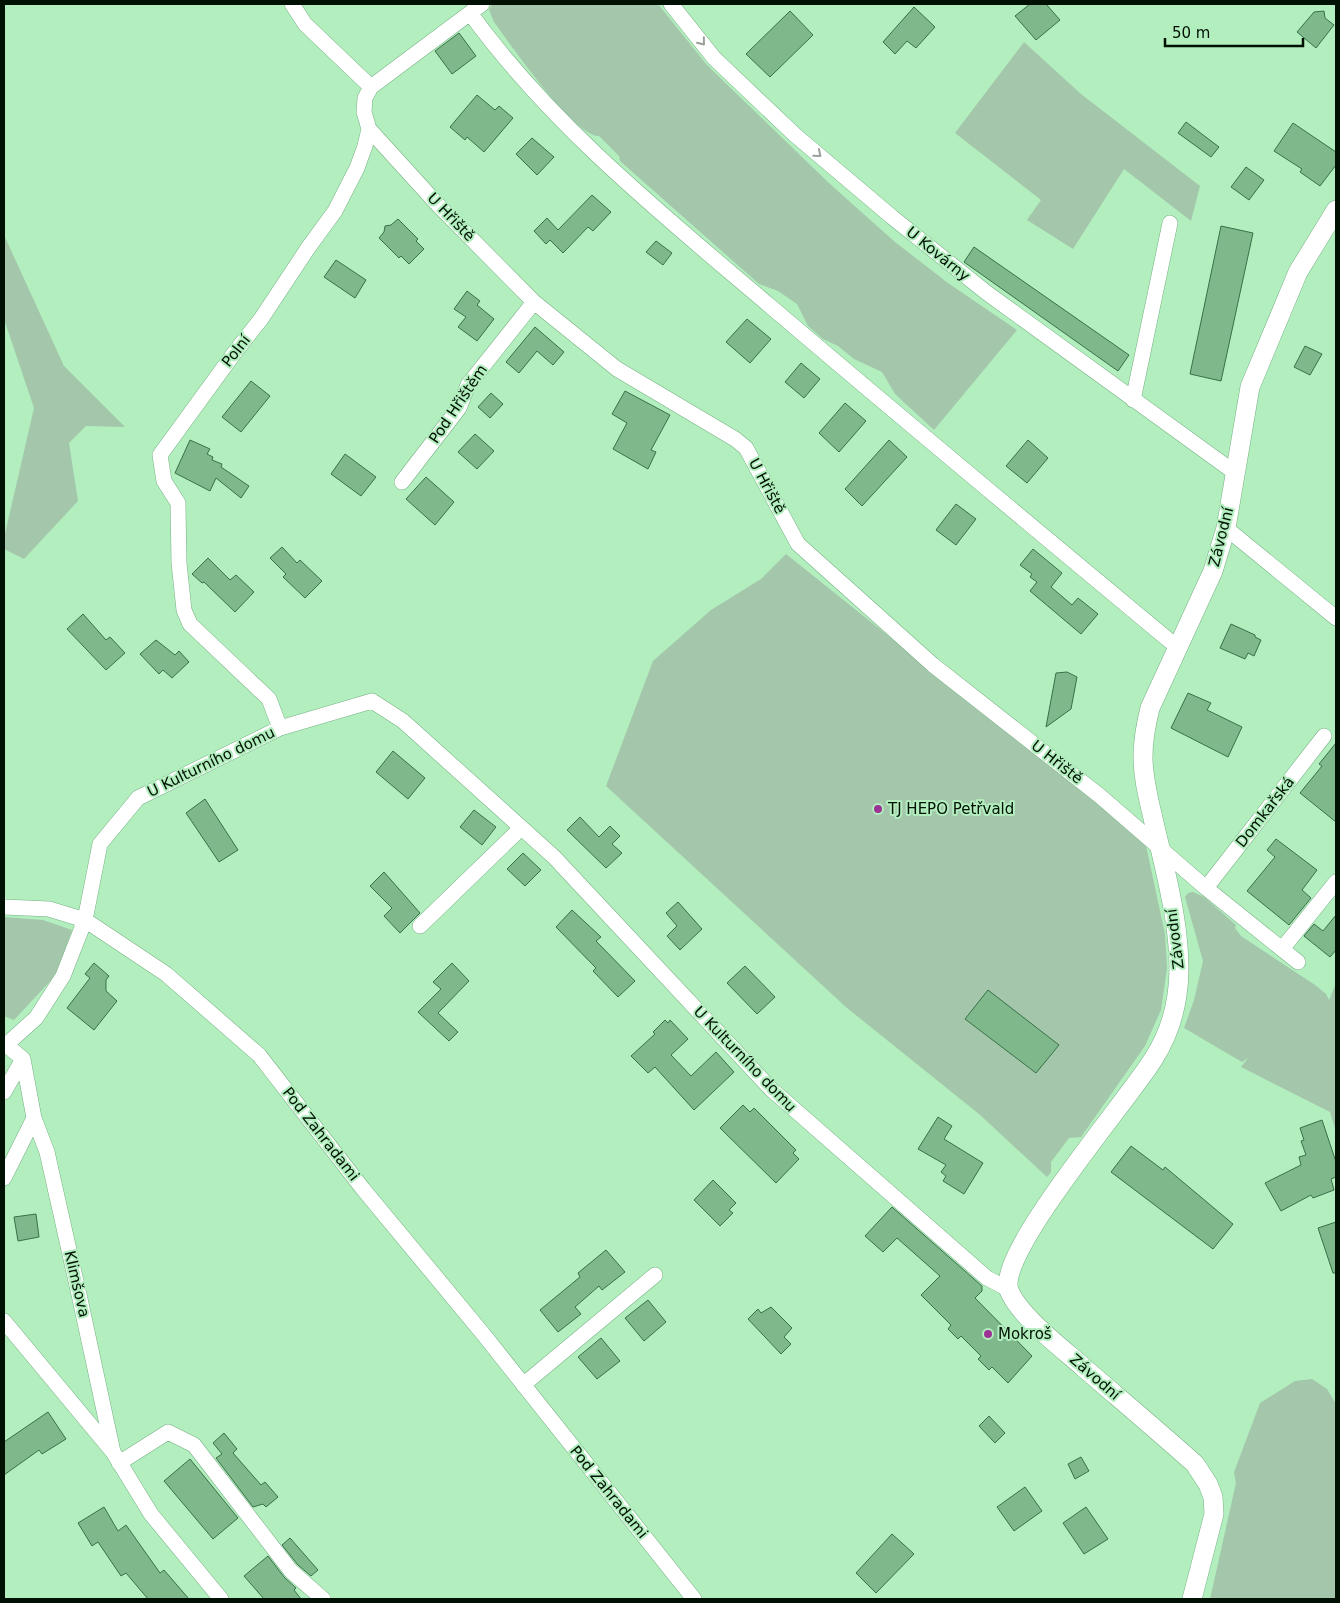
<svg xmlns="http://www.w3.org/2000/svg" width="1340" height="1603" font-family="'DejaVu Sans',sans-serif">
<rect width="100%" height="100%" fill="#b2eebe"/>
<path fill="#a4c7ab" d="M 492,4 L 658,4 L 707,65 L 830,184 L 895,242 L 948,283 L 1017,330 L 934,430 L 895,394 L 882,372 L 854,359 L 838,346 L 823,339 L 808,326 L 797,304 L 778,291 L 759,284 L 620,161 L 619,156 L 599,136 C 574,136 510,44 494,22 L 489,10 Z
M 1024,42 L 1081,94 L 1200,186 L 1191,221 L 1124,169 L 1073,249 L 1027,220 L 1041,200 L 955,133 Z
M 4,235 L 64,366 L 125,427 L 86,426 L 69,443 L 78,501 L 24,559 L 4,549 L 4,538 L 34,408 L 4,319 Z
M 786,554 L 1145,841 L 1165,934 L 1167,968 L 1161,1010 L 1145,1046 L 1081,1137 L 1069,1138 L 1051,1162 L 1051,1172 L 1047,1177 L 979,1114 L 847,1008 L 606,786 L 653,661 L 711,610 L 761,579 Z
M 1193,892 L 1204,897 L 1236,925 L 1235,928 L 1241,936 L 1315,985 L 1326,994 L 1329,1000 L 1336,983 L 1336,1132 L 1330,1112 L 1241,1067 L 1248,1058 L 1242,1062 L 1184,1028 L 1194,1000 L 1203,961 L 1185,897 L 1188,893 Z
M 4,917 L 43,920 L 72,930 L 56,975 L 14,1020 L 4,1016 Z
M 1312,1379 L 1327,1389 L 1336,1404 L 1336,1599 L 1210,1599 L 1236,1483 L 1234,1472 L 1260,1403 L 1295,1381 Z"/>
<path fill="#7fb88b" stroke="#387147" d="M 1030,4 L 1046,4 L 1060,20 L 1036,40 L 1015,16 Z
M 914,7 L 935,27 L 916,48 L 907,41 L 895,54 L 883,42 Z
M 790,11 L 813,35 L 770,77 L 746,54 Z
M 1324,11 L 1325,18 L 1334,25 L 1316,48 L 1297,32 L 1314,12 Z
M 459,33 L 476,56 L 452,74 L 435,51 Z
M 477,95 L 495,110 L 499,106 L 513,118 L 484,152 L 467,137 L 465,140 L 450,127 Z
M 1186,122 L 1219,147 L 1211,157 L 1178,133 Z
M 1293,123 L 1336,152 L 1336,165 L 1320,186 L 1300,172 L 1302,169 L 1274,151 Z
M 532,138 L 554,157 L 537,175 L 516,154 Z
M 1246,167 L 1264,180 L 1249,200 L 1231,187 Z
M 592,195 L 611,212 L 593,231 L 588,227 L 563,253 L 550,240 L 546,244 L 534,231 L 547,218 L 558,230 Z
M 398,219 L 418,239 L 416,241 L 424,249 L 409,264 L 401,256 L 399,258 L 379,238 L 384,232 L 385,226 L 391,225 Z
M 1221,226 L 1253,233 L 1221,381 L 1190,374 Z
M 656,241 L 672,253 L 663,265 L 646,252 Z
M 974,247 L 1129,355 L 1118,371 L 964,262 Z
M 336,260 L 366,280 L 355,298 L 324,277 Z
M 467,291 L 480,301 L 477,305 L 494,319 L 477,341 L 458,327 L 466,317 L 454,309 Z
M 747,319 L 771,339 L 750,363 L 726,342 Z
M 535,327 L 564,352 L 553,365 L 537,351 L 519,373 L 506,362 Z
M 1305,346 L 1322,354 L 1310,375 L 1294,367 Z
M 801,363 L 820,379 L 804,398 L 785,382 Z
M 251,381 L 270,396 L 241,432 L 222,417 Z
M 625,391 L 670,415 L 651,450 L 656,452 L 648,469 L 613,449 L 627,423 L 612,414 Z
M 491,393 L 503,404 L 490,418 L 478,407 Z
M 845,403 L 866,421 L 839,452 L 819,433 Z
M 475,434 L 494,451 L 477,469 L 458,452 Z
M 190,440 L 210,449 L 207,454 L 213,457 L 212,460 L 222,464 L 221,467 L 249,486 L 241,498 L 216,478 L 210,491 L 175,473 Z
M 889,440 L 907,457 L 862,506 L 845,489 Z
M 1028,440 L 1048,458 L 1027,483 L 1006,466 Z
M 345,454 L 376,477 L 361,496 L 331,474 Z
M 426,477 L 454,502 L 435,525 L 406,499 Z
M 956,504 L 976,519 L 956,545 L 936,530 Z
M 282,547 L 297,563 L 300,560 L 322,581 L 305,598 L 283,577 L 286,574 L 270,558 Z
M 1033,549 L 1062,573 L 1051,587 L 1072,605 L 1078,598 L 1098,614 L 1081,634 L 1030,591 L 1037,582 L 1030,577 L 1032,574 L 1020,565 Z
M 208,558 L 230,580 L 236,575 L 254,592 L 235,612 L 204,582 L 202,583 L 192,574 Z
M 83,614 L 106,640 L 110,637 L 125,653 L 106,670 L 67,629 Z
M 1231,624 L 1255,635 L 1255,637 L 1261,640 L 1254,656 L 1248,653 L 1245,659 L 1220,648 Z
M 156,640 L 175,655 L 179,651 L 189,662 L 172,678 L 163,670 L 159,674 L 140,654 Z
M 1067,672 L 1077,677 L 1071,709 L 1046,727 L 1056,673 Z
M 1188,693 L 1211,703 L 1207,710 L 1242,727 L 1228,757 L 1171,728 Z
M 1336,743 L 1336,822 L 1300,793 L 1322,766 L 1319,764 Z
M 393,751 L 425,778 L 408,799 L 376,772 Z
M 205,799 L 238,850 L 219,862 L 186,813 Z
M 474,810 L 496,827 L 482,845 L 460,827 Z
M 580,817 L 599,837 L 610,826 L 620,836 L 612,844 L 622,853 L 606,868 L 567,830 Z
M 1276,839 L 1317,870 L 1302,890 L 1311,898 L 1289,925 L 1247,891 L 1275,857 L 1267,850 Z
M 523,853 L 541,870 L 525,886 L 507,869 Z
M 384,872 L 420,913 L 400,933 L 384,916 L 392,908 L 370,886 Z
M 678,902 L 702,929 L 680,950 L 667,936 L 677,926 L 666,913 Z
M 572,910 L 601,937 L 596,941 L 635,981 L 618,997 L 593,971 L 596,968 L 556,927 Z
M 1336,915 L 1336,950 L 1330,957 L 1304,936 L 1314,924 L 1323,931 Z
M 94,963 L 109,976 L 106,980 L 106,991 L 117,1001 L 94,1030 L 67,1008 L 90,978 L 85,974 Z
M 452,963 L 469,981 L 438,1013 L 458,1032 L 449,1041 L 418,1012 L 441,989 L 433,982 Z
M 745,966 L 775,997 L 757,1014 L 727,983 Z
M 988,990 L 1059,1045 L 1036,1073 L 965,1019 Z
M 665,1020 L 668,1023 L 670,1020 L 688,1039 L 671,1055 L 691,1076 L 716,1052 L 734,1072 L 694,1110 L 655,1067 L 648,1073 L 631,1056 L 655,1034 L 653,1032 Z
M 743,1105 L 750,1112 L 754,1108 L 796,1150 L 793,1153 L 799,1159 L 776,1183 L 720,1128 Z
M 938,1117 L 952,1126 L 944,1139 L 983,1163 L 964,1194 L 943,1181 L 946,1176 L 941,1172 L 946,1165 L 918,1149 Z
M 1322,1120 L 1336,1162 L 1336,1177 L 1331,1179 L 1334,1190 L 1313,1198 L 1311,1195 L 1281,1211 L 1265,1183 L 1301,1165 L 1299,1157 L 1306,1155 L 1301,1141 L 1304,1140 L 1300,1128 Z
M 1131,1146 L 1163,1170 L 1165,1167 L 1233,1224 L 1213,1249 L 1111,1172 Z
M 713,1180 L 736,1203 L 729,1210 L 733,1213 L 720,1226 L 694,1200 Z
M 892,1207 L 982,1286 L 982,1291 L 975,1298 L 1032,1356 L 1008,1383 L 992,1367 L 989,1370 L 978,1359 L 981,1356 L 961,1336 L 958,1339 L 948,1329 L 951,1325 L 921,1295 L 940,1276 L 897,1238 L 883,1252 L 865,1236 Z
M 36,1214 L 39,1237 L 18,1241 L 14,1217 Z
M 1336,1222 L 1336,1273 L 1333,1273 L 1318,1228 Z
M 606,1250 L 625,1272 L 602,1290 L 599,1286 L 575,1307 L 581,1314 L 558,1332 L 540,1310 L 580,1277 L 578,1273 Z
M 648,1300 L 666,1322 L 644,1341 L 625,1318 Z
M 771,1307 L 792,1328 L 784,1337 L 791,1344 L 781,1354 L 748,1319 L 758,1309 L 761,1313 Z
M 601,1338 L 620,1361 L 597,1379 L 578,1357 Z
M 48,1412 L 66,1439 L 42,1454 L 39,1450 L 4,1475 L 4,1442 Z
M 989,1416 L 1005,1433 L 995,1443 L 979,1426 Z
M 224,1433 L 237,1449 L 233,1453 L 261,1485 L 265,1482 L 278,1497 L 266,1507 L 263,1504 L 253,1507 L 216,1458 L 222,1454 L 213,1443 Z
M 1081,1457 L 1089,1471 L 1075,1479 L 1068,1464 Z
M 190,1459 L 238,1518 L 213,1539 L 164,1481 Z
M 1025,1487 L 1042,1511 L 1014,1531 L 997,1507 Z
M 104,1507 L 118,1531 L 126,1525 L 160,1573 L 164,1570 L 189,1599 L 148,1599 L 126,1573 L 121,1576 L 98,1542 L 92,1546 L 78,1523 Z
M 1086,1507 L 1108,1539 L 1084,1554 L 1063,1523 Z
M 892,1534 L 914,1554 L 876,1593 L 856,1573 Z
M 290,1538 L 318,1570 L 311,1576 L 298,1565 L 282,1545 Z
M 268,1556 L 284,1577 L 296,1588 L 294,1590 L 301,1599 L 264,1599 L 244,1576 Z"/>
<g fill="none" stroke-linecap="round" stroke-linejoin="round">
<g stroke="#77b184" stroke-width="16">
<path id="minor" d="M 292,4 L 305,24 L 371,87
M 671,4 L 714,58 L 795,135 L 892,217 L 987,293 L 1234,472
M 470,13 C 552,126 664,216 770,306 C 905,421 1041,534 1177,647
M 369,129 L 439,206 L 534,302 L 617,369 L 735,439 L 746,448 L 798,544 L 933,665 L 1100,796 L 1206,888 L 1298,962
M 1133,400 L 1170,223
M 402,482 L 459,408 L 468,385 L 534,302
M 1226,528 L 1336,618
M 280,728 L 269,699 L 190,624 L 184,610 L 179,563 L 178,503 L 164,481 L 160,455 L 235,352 L 261,319 L 308,248 L 335,211 L 357,168 L 365,146 L 369,129 L 364,112 L 365,98 L 371,87 L 482,4
M 1206,888 L 1324,736
M 4,907 L 49,909 L 85,920 L 166,974 L 259,1055 L 363,1189 L 484,1335 L 694,1599
M 420,926 L 520,829
M 1282,949 L 1336,882
M 4,1043 L 23,1059 L 34,1118 L 47,1152 L 80,1299 L 113,1452 L 151,1514 L 221,1599
M 7,1044 L 36,1018 L 63,976 L 85,920 L 100,844 L 138,798 L 280,728 L 372,701 L 403,721 L 554,857 L 771,1089 L 987,1278 L 1008,1289
M 4,1092 L 23,1059
M 4,1178 L 34,1118
M 4,1321 L 112,1451
M 523,1385 L 655,1275
M 119,1463 L 168,1432 L 194,1445 L 291,1571 L 323,1599"/>
</g>
<g stroke="#77b184" stroke-width="20">
<path id="tertiary" d="M 1192,1599 L 1214,1514 L 1213,1497 L 1208,1484 L 1195,1464 C 1158,1431 1120,1399 1083,1367 C 1063,1349 1018,1315 1009,1290 C 996,1253 1130,1098 1154,1058 C 1166,1039 1174,1017 1177,995 C 1185,945 1167,877 1155,827 C 1150,804 1143,781 1143,757 C 1143,740 1146,724 1150,708 L 1213,571 L 1226,528 L 1250,387 L 1298,272 L 1336,210"/>
</g>
<use href="#minor" stroke="#fff" stroke-width="15"/>
<use href="#tertiary" stroke="#fff" stroke-width="19"/>
</g>
<defs><path id="oneway-chevron" d="M-2-3.5L2.5 0L-2 3.5" fill="none" stroke-width="1.6" stroke-linecap="round" stroke-linejoin="round" transform="scale(1.25)"/></defs>
<g stroke="#99a09a">
<use href="#oneway-chevron" transform="translate(702 42) rotate(51)"/>
<use href="#oneway-chevron" transform="translate(818 154) rotate(40)"/>
</g>
<g fill="#9b3294" stroke="#b2eebe" stroke-width="2">
<circle cx="878" cy="809" r="5"/>
<circle cx="988" cy="1334" r="5"/>
</g>
<g text-anchor="middle" dominant-baseline="central" stroke-width="4" stroke-linejoin="round" paint-order="stroke">
<g font-size="15" fill="#001103" stroke="#b2eebe">
<text transform="translate(451 217) rotate(46)">U Hřiště</text>
<text transform="translate(938 254) rotate(39)">U Kovárny</text>
<text transform="translate(236 351) rotate(-52)">Polní</text>
<text transform="translate(458 404) rotate(-56)">Pod Hřištěm</text>
<text transform="translate(767 486) rotate(62)">U Hřiště</text>
<text transform="translate(1221 537) rotate(-76)">Závodní</text>
<text transform="translate(211 762) rotate(-26)">U Kulturního domu</text>
<text transform="translate(1057 762) rotate(38)">U Hřiště</text>
<text transform="translate(1265 812) rotate(-52)">Domkařská</text>
<text transform="translate(1175 939) rotate(-97)">Závodní</text>
<text transform="translate(745 1059) rotate(46)">U Kulturního domu</text>
<text transform="translate(321 1134) rotate(52)">Pod Zahradami</text>
<text transform="translate(77 1284) rotate(77)">Klimšova</text>
<text transform="translate(1095 1377) rotate(41)">Závodní</text>
<text transform="translate(609 1492) rotate(51)">Pod Zahradami</text>
</g>
<g font-size="15" fill="#001103" stroke="#b2eebe" text-anchor="start">
<text x="888" y="809">TJ HEPO Petřvald</text>
<text x="998" y="1334">Mokroš</text>
</g>
</g>
<rect width="1340" height="1603" fill="none" stroke="#001103" stroke-width="10"/>
<path d="M1165 38v8h138v-8" fill="none" stroke="#001103" stroke-width="2.5"/>
<text x="1172" y="38" font-size="15" fill="#001103" stroke="#b2eebe" stroke-width="4" paint-order="stroke">50 m</text>
</svg>
